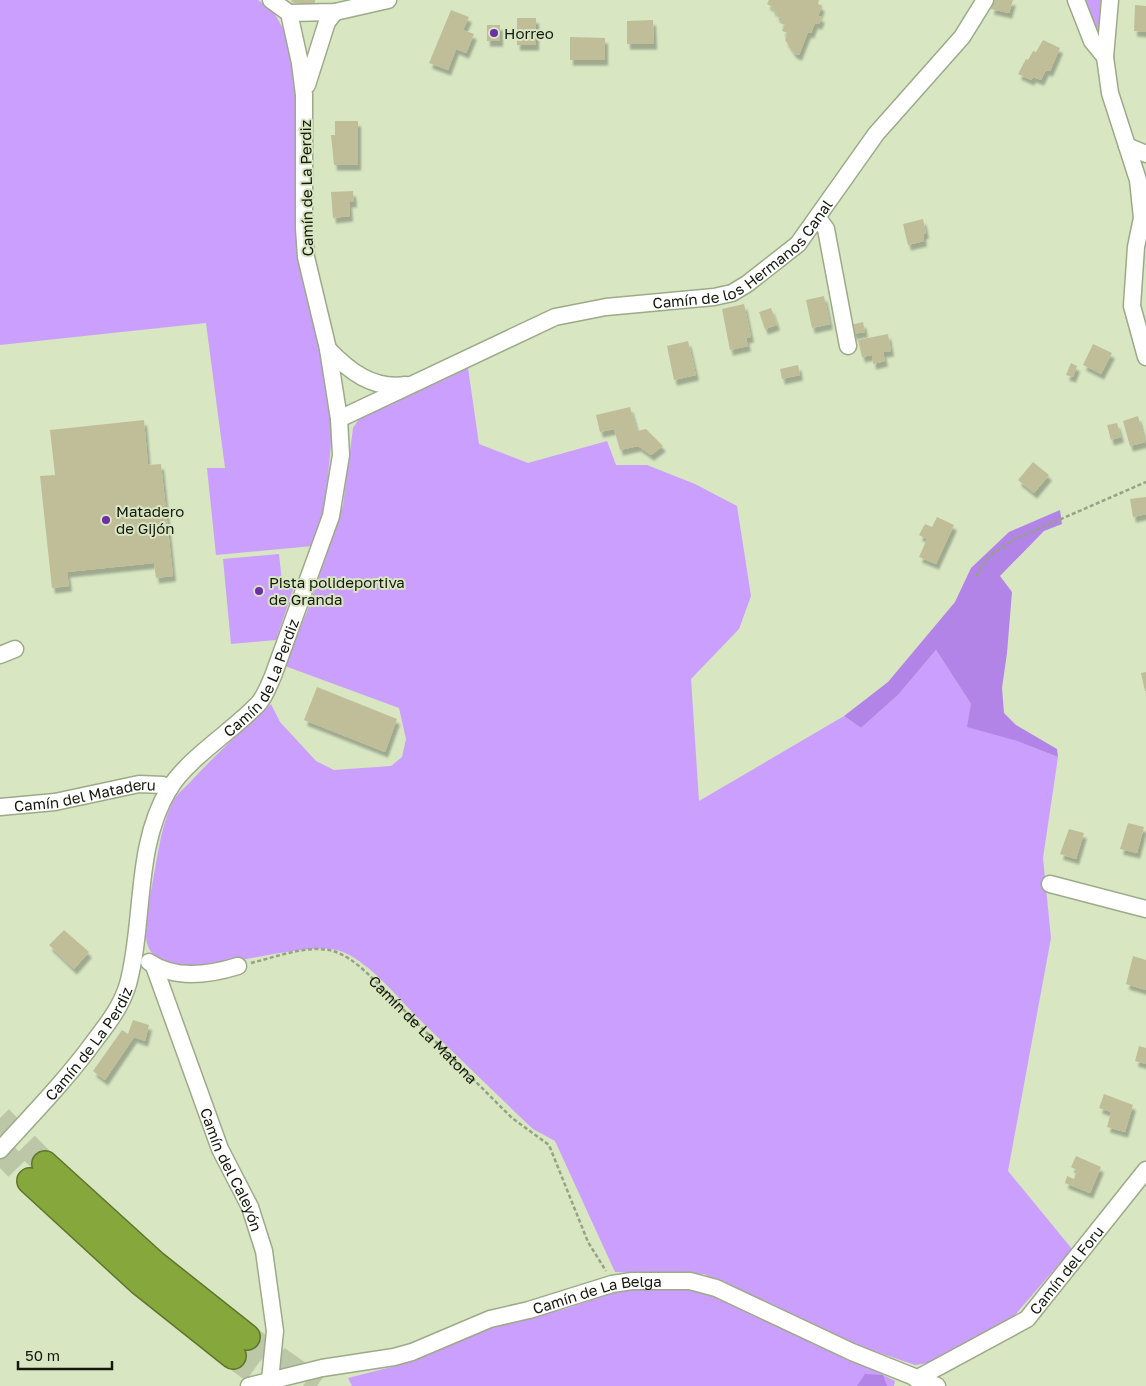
<svg xmlns="http://www.w3.org/2000/svg" width="1146" height="1386" font-family="'Golos Text',sans-serif">
<defs>
<filter id="shadow"><feDropShadow dx="3" dy="5.5" stdDeviation="1" flood-color="#0004"/></filter>
</defs>
<rect width="100%" height="100%" fill="#d8e6c2"/>
<path fill="#ca9ffd" d="M 0,0 L 258,0 L 273,11 L 287,35 L 298,110 L 310,304 L 333,422 L 325,508 L 313,546 L 216,555 L 207,468 L 225,468 L 206,323 L 0,345 Z
M 1080,0 L 1101,0 L 1099,30 L 1096,31 Z
M 468,368 L 479,444 L 528,463 L 607,441 L 616,465 L 647,465 L 695,484 L 737,506 L 751,596 L 739,629 L 691,679 L 699,801 L 844,716 L 861,728 L 898,695 L 936,650 L 971,704 L 1014,740 L 1058,757 L 1043,858 L 1051,938 L 1008,1171 L 1072,1249 L 1008,1323 L 936,1362 L 915,1365 L 842,1340 L 704,1274 L 615,1272 L 555,1141 L 533,1129 C 495,1093 457,1056 419,1019 C 398,998 370,963 343,952 C 300,933 162,998 147,943 C 142,924 150,899 153,880 C 158,854 161,827 172,803 C 176,794 186,787 192,780 C 217,753 244,729 271,704 L 280,722 L 316,761 L 334,770 L 391,766 L 402,757 L 406,739 L 399,708 L 285,666 L 310,604 L 343,505 L 353,428 L 359,419 Z
M 279,554 L 282,582 L 296,581 L 276,640 L 231,644 L 223,559 Z
M 689,1288 C 759,1309 829,1348 895,1381 L 894,1386 L 352,1386 L 348,1378 L 403,1364 L 486,1328 L 565,1309 L 621,1290 Z"/>
<path fill="#b284e8" d="M 1060,510 L 1062,524 L 1044,531 L 1000,576 L 1012,592 L 1007,653 L 1002,688 L 1004,713 L 1016,725 L 1057,749 L 1058,757 L 1014,740 L 967,727 L 971,704 L 936,650 L 898,695 L 861,728 L 844,716 L 888,682 L 955,602 L 971,568 L 1009,532 Z
M 865,1374 L 883,1375 L 887,1386 L 857,1386 Z"/>
<path fill="#c0be99" filter="url(#shadow)" d="M 292,0 L 315,0 L 314,7 L 291,2 Z
M 769,0 L 819,0 L 818,4 L 822,6 L 818,16 L 822,17 L 819,24 L 815,23 L 811,33 L 808,32 L 799,55 L 794,53 L 785,40 L 788,33 L 782,31 L 785,25 L 780,23 L 782,18 L 776,16 L 777,12 L 772,10 L 773,7 L 767,4 Z
M 993,0 L 1013,0 L 1009,13 L 991,9 Z
M 1135,5 L 1146,6 L 1146,32 L 1134,31 Z
M 451,10 L 469,17 L 463,30 L 474,34 L 466,53 L 456,49 L 448,70 L 429,63 Z
M 517,18 L 536,18 L 536,45 L 517,45 Z
M 653,20 L 654,44 L 627,44 L 627,21 Z
M 487,25 L 500,25 L 500,41 L 487,41 Z
M 570,37 L 605,38 L 605,60 L 570,60 Z
M 1043,40 L 1060,48 L 1050,71 L 1046,70 L 1041,80 L 1033,77 L 1031,80 L 1018,74 L 1026,59 L 1028,60 L 1033,51 L 1036,52 Z
M 335,121 L 358,121 L 358,165 L 334,165 L 331,135 L 335,135 Z
M 353,191 L 354,202 L 349,202 L 350,216 L 333,218 L 331,192 Z
M 923,219 L 926,233 L 923,234 L 924,241 L 908,245 L 903,224 Z
M 824,296 L 830,324 L 812,328 L 806,300 Z
M 744,304 L 751,337 L 746,338 L 748,346 L 730,350 L 722,309 Z
M 771,308 L 777,325 L 765,329 L 759,312 Z
M 863,322 L 865,332 L 853,334 L 851,325 Z
M 888,334 L 891,351 L 883,352 L 885,361 L 873,364 L 872,355 L 862,357 L 858,340 Z
M 688,341 L 696,375 L 674,380 L 667,346 Z
M 1093,344 L 1112,353 L 1101,374 L 1083,365 Z
M 1071,363 L 1077,366 L 1073,377 L 1066,375 Z
M 798,365 L 800,375 L 782,379 L 780,369 Z
M 630,407 L 637,431 L 646,429 L 663,446 L 651,455 L 638,446 L 620,450 L 614,429 L 600,432 L 596,415 Z
M 1138,416 L 1145,442 L 1130,446 L 1123,421 Z
M 144,420 L 148,465 L 161,464 L 173,576 L 156,578 L 154,563 L 67,572 L 69,586 L 52,588 L 40,476 L 55,475 L 50,430 Z
M 1117,423 L 1121,437 L 1111,440 L 1107,425 Z
M 1033,462 L 1049,475 L 1034,493 L 1018,480 Z
M 1146,497 L 1146,514 L 1133,517 L 1130,499 Z
M 937,517 L 954,525 L 936,564 L 919,557 L 927,539 L 919,535 L 925,524 L 932,527 Z
M 1146,672 L 1146,691 L 1145,691 L 1141,673 Z
M 317,687 L 397,719 L 385,752 L 304,720 Z
M 1128,823 L 1144,827 L 1137,853 L 1120,849 Z
M 1069,829 L 1084,833 L 1076,859 L 1060,854 Z
M 64,930 L 89,952 L 74,969 L 49,945 Z
M 1133,956 L 1146,960 L 1146,990 L 1126,984 Z
M 133,1020 L 149,1025 L 145,1041 L 134,1037 L 105,1080 L 93,1071 L 122,1030 L 128,1034 Z
M 1139,1046 L 1146,1048 L 1146,1064 L 1135,1061 Z
M 1104,1094 L 1133,1105 L 1125,1132 L 1107,1127 L 1111,1112 L 1099,1108 Z
M 1076,1156 L 1101,1167 L 1090,1193 L 1065,1183 L 1067,1176 L 1074,1179 L 1077,1170 L 1071,1167 Z"/>
<g fill="none" stroke-linecap="round" stroke-linejoin="round">
<path stroke="#bbc7a7" stroke-width="25" stroke-dasharray="25 12" stroke-linecap="butt" d="M 0,1118 L 45,1164
M 0,1150 L 30,1181
M 247,1337 L 317,1386
M 233,1356 L 275,1386"/>
<g stroke="#9daa88" stroke-width="19">
<g id="minor">
<path d="M 1076,0 L 1092,41 L 1105,57"/>
<path d="M 1110,0 L 1105,57 L 1110,93 L 1138,180 L 1142,218 L 1136,247 L 1132,306 L 1146,357"/>
<path d="M 289,13 L 335,12 L 388,0"/>
<path d="M 307,85 L 327,22 L 335,12"/>
<path d="M 1127,146 L 1146,154"/>
<path d="M 818,218 L 826,229 L 848,346"/>
<path d="M 328,349 C 349,371 373,390 406,385"/>
<path id="s2" d="M 339,419 L 555,317 L 606,307 L 714,297 L 732,293 L 747,284 L 798,244 L 876,134 L 962,37 L 985,0"/>
<path d="M 0,655 L 15,649"/>
<path id="s3" d="M 0,807 L 55,802 L 139,784 L 163,785 L 170,788"/>
<path d="M 1050,884 L 1146,909"/>
<path d="M 149,962 C 175,980 209,975 238,966"/>
<path id="s4" d="M 154,966 L 220,1149 L 250,1207 L 264,1251 L 275,1331 L 270,1380"/>
<path id="s5" d="M 0,1150 C 33,1114 67,1079 96,1039 C 109,1022 122,1005 128,984 C 145,921 134,847 169,789 C 189,757 233,731 259,703 C 265,696 269,685 273,676 L 331,516 L 341,455 L 339,419 L 328,349 L 306,257 L 304,228 L 304,95 L 300,63 L 289,13 L 271,0"/>
<path id="s6" d="M 916,1379 L 1027,1319 L 1146,1170"/>
<path id="s7" d="M 249,1386 L 322,1368 L 394,1357 L 412,1352 L 490,1319 L 529,1310 L 612,1284 L 632,1281 L 690,1281 L 716,1288 L 852,1352 L 937,1386"/>
</g>
</g>
<g stroke="#5e752b" stroke-width="28">
<path id="highway" d="M 45,1164 L 155,1264 L 247,1337
M 30,1181 L 140,1282 L 233,1356"/>
</g>
<g stroke="#97a185" stroke-width="2.5" stroke-dasharray="4 2.5" stroke-linecap="butt">
<path d="M 976,576 L 989,556 L 1015,539 L 1146,482"/>
<path id="s1" d="M 251,963 C 276,957 311,943 336,952 C 352,958 365,971 377,983 L 512,1118 L 549,1145 L 588,1242 L 606,1271"/>
</g>
<use href="#minor" stroke="#fff" stroke-width="16"/>
<use href="#highway" stroke="#86a73b" stroke-width="25"/>
</g>
<g fill="#6d2fa5" stroke="#d8e6c2" stroke-width="2">
<circle cx="494" cy="33" r="5"/>
<circle cx="106" cy="520" r="5"/>
<circle cx="259" cy="591" r="5"/>
</g>
<g text-anchor="middle" dominant-baseline="central" stroke-width="4" stroke-linejoin="round" paint-order="stroke">
<g font-size="15" fill="#15190c" stroke="#d8e6c2" text-anchor="start">
<text x="504" y="33">Horreo</text>
<text x="116" y="511">Matadero<tspan x="116" dy="17">de Gijón</tspan></text>
<text x="269" y="582">Pista polideportiva<tspan x="269" dy="17">de Granda</tspan></text>
</g>
<g font-size="15" fill="#15190c" stroke="#d8e6c2">
<text transform="translate(306 188) rotate(-91)">Camín de La Perdiz</text>
<text stroke="none"><textPath href="#s2" startOffset="445">Camín de los Hermanos Canal</textPath></text>
<text stroke="none"><textPath href="#s5" startOffset="559">Camín de La Perdiz</textPath></text>
<text stroke="none"><textPath href="#s3" startOffset="86">Camín del Mataderu</textPath></text>
<text stroke="none"><textPath href="#s1" startOffset="204">Camín de La Matona</textPath></text>
<text stroke="none"><textPath href="#s5" startOffset="139">Camín de La Perdiz</textPath></text>
<text stroke="none"><textPath href="#s4" startOffset="218">Camín del Caleyón</textPath></text>
<text stroke="none"><textPath href="#s6" startOffset="189">Camín del Foru</textPath></text>
<text stroke="none"><textPath href="#s7" startOffset="362">Camín de La Belga</textPath></text>
</g>
</g>
<path d="M18 1361v8h94v-8" fill="none" stroke="#15190c" stroke-width="2.5"/>
<text x="25" y="1361" font-size="15" fill="#15190c" stroke="#d8e6c2" stroke-width="4" paint-order="stroke">50 m</text>
</svg>
